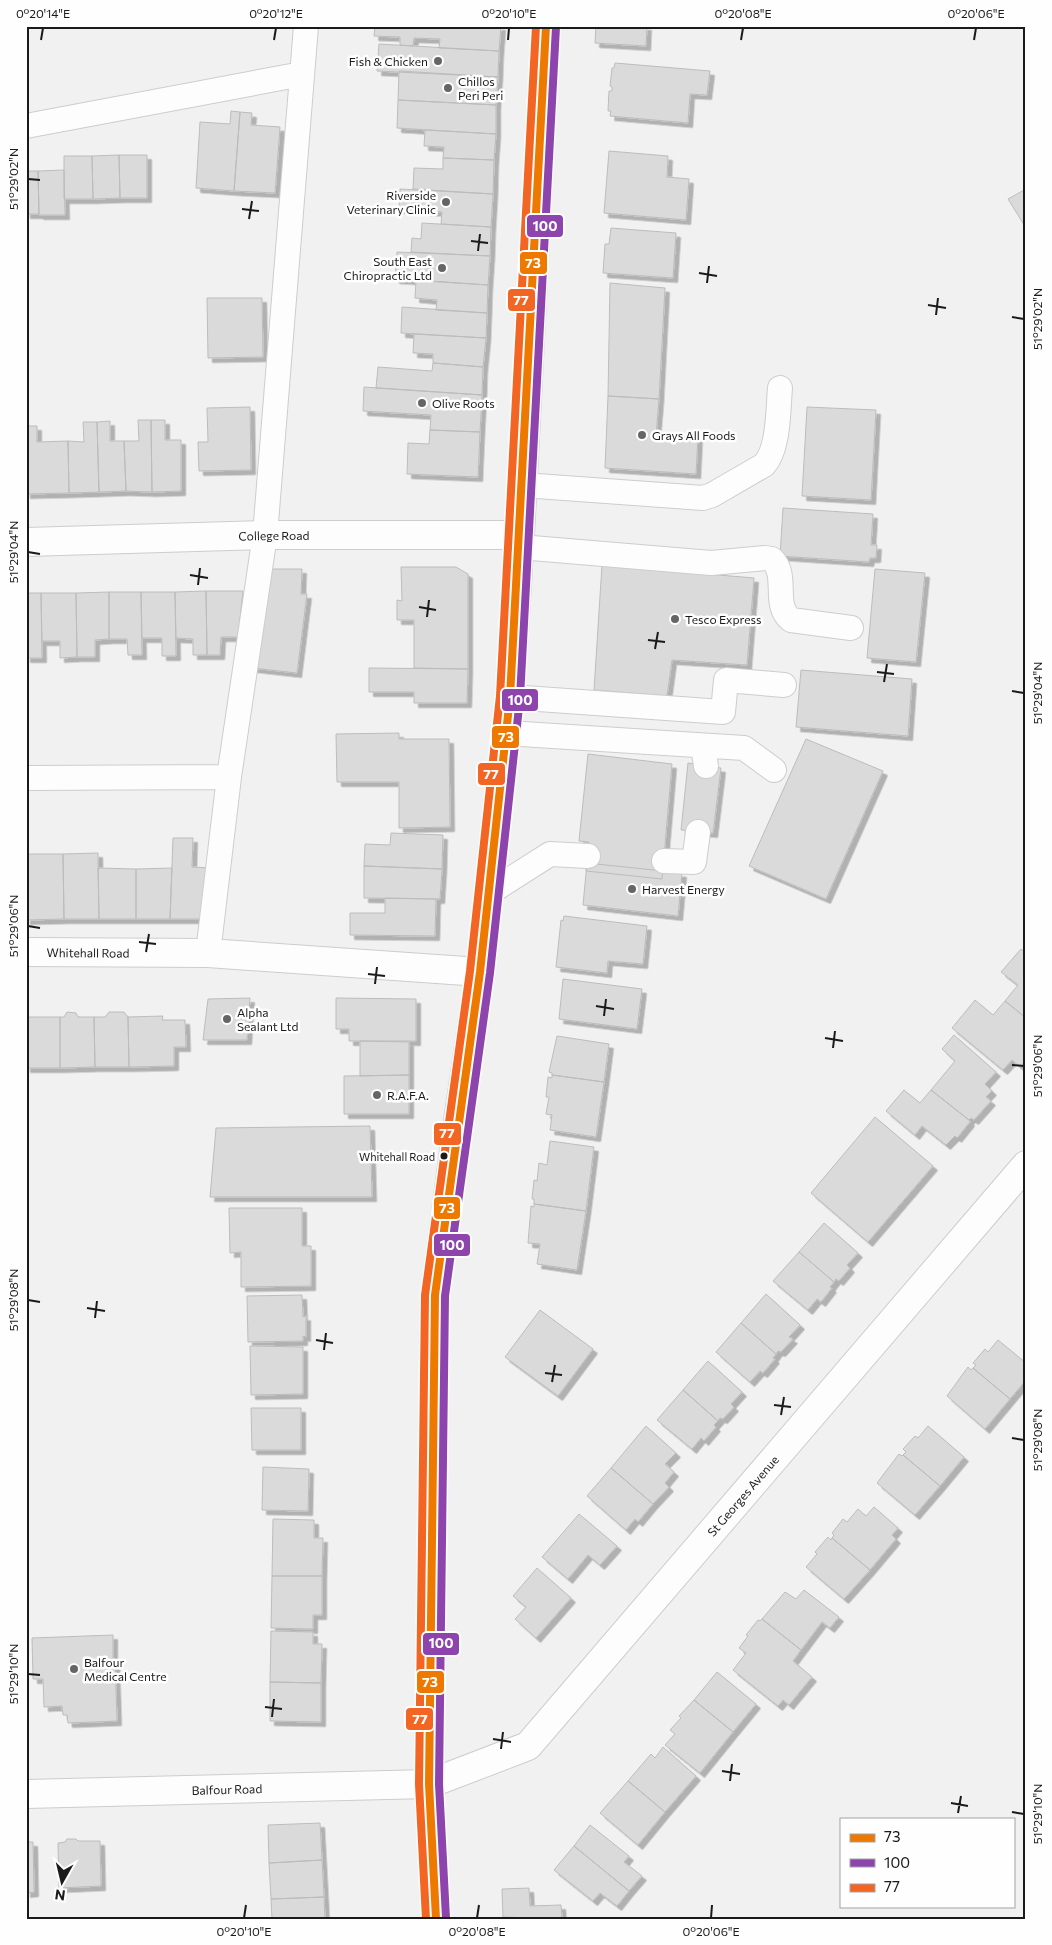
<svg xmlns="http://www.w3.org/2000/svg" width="1052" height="1945" font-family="Commissioner,sans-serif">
<defs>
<filter id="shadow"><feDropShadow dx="4.5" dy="4.5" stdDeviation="0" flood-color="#0004"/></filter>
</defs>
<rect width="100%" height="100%" fill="#f1f1f2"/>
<path fill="#dbdadb" stroke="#bdbcbd" filter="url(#shadow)" d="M 375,26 L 501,26 L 499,51 L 439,48 L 440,39 L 414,38 L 413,46 L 400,45 L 400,37 L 374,36 Z
M 596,26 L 647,26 L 646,46 L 595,43 Z
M 379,44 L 499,51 L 498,77 L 377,71 Z
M 615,63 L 710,71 L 707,95 L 690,94 L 688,123 L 610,116 L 611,111 L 608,111 L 609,91 L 612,91 L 612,87 L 610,86 L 612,68 L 614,68 Z
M 399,71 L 498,77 L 496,105 L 398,100 Z
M 398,100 L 496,105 L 496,134 L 397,128 Z
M 231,111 L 240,112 L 234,191 L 196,188 L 200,122 L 230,124 Z
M 240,112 L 252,113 L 251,125 L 280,127 L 275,193 L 234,191 Z
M 425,130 L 496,134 L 494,160 L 443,158 L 444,147 L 424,146 Z
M 609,151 L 668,156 L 667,177 L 689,179 L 686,220 L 604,213 Z
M 119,155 L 120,198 L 93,199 L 92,156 Z
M 119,155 L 147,155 L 147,198 L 120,198 Z
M 64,156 L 92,156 L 93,199 L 64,199 Z
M 443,158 L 494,160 L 493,194 L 413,189 L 414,168 L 443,169 Z
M 64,170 L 65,215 L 39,215 L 38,171 Z
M 26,171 L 38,171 L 39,214 L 26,214 Z
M 400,189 L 493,194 L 491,227 L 441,224 L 442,212 L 399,209 Z
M 1026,189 L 1026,228 L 1008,199 Z
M 422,223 L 491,227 L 490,256 L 411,252 L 412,238 L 421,239 Z
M 611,228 L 676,233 L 673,278 L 603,273 L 605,244 L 609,244 Z
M 397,252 L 490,256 L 488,285 L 395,279 Z
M 416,280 L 488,285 L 487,313 L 436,310 L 437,300 L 415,298 Z
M 610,283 L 665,288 L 659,399 L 608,396 Z
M 207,298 L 262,298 L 263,357 L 208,358 Z
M 402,307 L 487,313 L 486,338 L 401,333 Z
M 414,334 L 486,338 L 483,367 L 433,363 L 433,354 L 413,353 Z
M 433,363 L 483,367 L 482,395 L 376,388 L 378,367 L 432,371 Z
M 364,387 L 482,395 L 480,432 L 430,430 L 431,415 L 363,411 Z
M 608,396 L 659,399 L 656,435 L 698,436 L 696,474 L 605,468 Z
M 250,407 L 251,470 L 199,471 L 198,442 L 208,442 L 207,408 Z
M 807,407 L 876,410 L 871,500 L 802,496 Z
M 138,420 L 151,420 L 152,492 L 126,491 L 124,441 L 139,441 Z
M 151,420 L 165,420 L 165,440 L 181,440 L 181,491 L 152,492 Z
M 110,421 L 110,441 L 124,441 L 126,491 L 99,492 L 97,422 Z
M 83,422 L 97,422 L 99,492 L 69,493 L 68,441 L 84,442 Z
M 26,426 L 37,426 L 37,442 L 68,441 L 69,493 L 26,494 Z
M 430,430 L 480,432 L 478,477 L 407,474 L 408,443 L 429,444 Z
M 783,508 L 873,514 L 871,545 L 877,545 L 876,558 L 870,558 L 869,562 L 780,556 Z
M 602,565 L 754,578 L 747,665 L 672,660 L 667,696 L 594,690 Z
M 401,567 L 456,567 L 468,574 L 468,669 L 414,668 L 414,620 L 397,620 L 397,600 L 402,601 Z
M 265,569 L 302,569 L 301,594 L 307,594 L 297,673 L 253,668 Z
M 875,569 L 925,573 L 916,662 L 867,658 Z
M 206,591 L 243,591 L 238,637 L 221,637 L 220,655 L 207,655 Z
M 206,591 L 207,655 L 193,655 L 193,639 L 176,638 L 175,592 Z
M 109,592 L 141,592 L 142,655 L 128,655 L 127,639 L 109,639 Z
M 109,592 L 109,639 L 95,640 L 95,657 L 77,657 L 76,593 Z
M 141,592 L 175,592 L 176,656 L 162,656 L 162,638 L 142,638 Z
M 26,593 L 41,593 L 42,658 L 26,658 Z
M 41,593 L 76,593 L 77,657 L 60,658 L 60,641 L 42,641 Z
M 369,668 L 468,669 L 467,703 L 414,703 L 414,692 L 369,692 Z
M 801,670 L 912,679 L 908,736 L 796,727 Z
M 399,733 L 399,739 L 449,739 L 450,827 L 399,828 L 399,782 L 337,782 L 336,734 Z
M 806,739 L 883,771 L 826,899 L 749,866 Z
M 588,754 L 672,764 L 662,879 L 586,871 L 589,842 L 579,841 Z
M 688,763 L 721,768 L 713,833 L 681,830 Z
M 391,833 L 443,835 L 442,869 L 364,866 L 365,844 L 390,845 Z
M 173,838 L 193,838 L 192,867 L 210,868 L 204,919 L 170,919 Z
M 98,853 L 99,919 L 64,919 L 63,854 Z
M 26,854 L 63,854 L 64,919 L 26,920 Z
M 587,863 L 682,873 L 678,916 L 583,905 Z
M 364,866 L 442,869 L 440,899 L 364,898 Z
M 98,868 L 136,869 L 136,919 L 99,919 Z
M 172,868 L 170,919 L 136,919 L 136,869 Z
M 385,898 L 436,899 L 435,936 L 350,935 L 350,913 L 385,913 Z
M 564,916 L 647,926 L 643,964 L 608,961 L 607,973 L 556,967 L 561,920 L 563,921 Z
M 1021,949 L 1026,953 L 1026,1018 L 1005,1001 L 1018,985 L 1001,972 Z
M 563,979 L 642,989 L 637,1029 L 559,1019 Z
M 250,998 L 247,1040 L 203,1040 L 208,999 Z
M 336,998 L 416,999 L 416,1041 L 349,1041 L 349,1029 L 336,1029 Z
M 975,1000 L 993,1015 L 1005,1001 L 1026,1018 L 1026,1060 L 1020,1067 L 1012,1060 L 1003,1070 L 952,1028 Z
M 67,1012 L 76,1013 L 78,1017 L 94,1017 L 95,1067 L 60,1068 L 60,1017 L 64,1017 Z
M 109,1012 L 124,1012 L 128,1017 L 129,1067 L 95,1067 L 94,1017 L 105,1017 Z
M 163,1016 L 162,1020 L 185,1020 L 186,1047 L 174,1047 L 174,1066 L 129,1067 L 128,1017 Z
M 26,1017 L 60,1017 L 60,1068 L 26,1068 Z
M 954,1035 L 996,1072 L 985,1084 L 992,1091 L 986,1097 L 991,1101 L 974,1120 L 971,1118 L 969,1120 L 931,1090 L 955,1061 L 942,1049 Z
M 557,1036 L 609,1044 L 604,1082 L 552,1075 L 552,1073 L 549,1072 Z
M 360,1041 L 409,1042 L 409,1075 L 360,1076 Z
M 409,1075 L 409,1114 L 344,1114 L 344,1076 Z
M 552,1075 L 604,1082 L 596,1137 L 550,1130 L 552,1115 L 546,1114 L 549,1097 L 546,1097 L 548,1077 L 552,1078 Z
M 904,1090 L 920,1103 L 931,1090 L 969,1120 L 970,1122 L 957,1138 L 955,1136 L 946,1145 L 922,1126 L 915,1135 L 886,1111 Z
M 875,1117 L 933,1166 L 868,1242 L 811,1193 Z
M 370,1126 L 372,1197 L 210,1197 L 216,1128 Z
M 550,1141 L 594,1147 L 586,1211 L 534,1204 L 534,1199 L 532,1199 L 534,1180 L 537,1181 L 539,1163 L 547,1165 Z
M 534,1204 L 586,1211 L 577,1270 L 537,1264 L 540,1244 L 528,1243 L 531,1206 L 534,1207 Z
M 229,1208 L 302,1208 L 302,1246 L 311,1246 L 311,1286 L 241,1287 L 241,1252 L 230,1253 Z
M 824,1223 L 858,1253 L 847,1265 L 850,1268 L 839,1281 L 836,1279 L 834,1282 L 799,1252 Z
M 799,1252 L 834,1282 L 830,1287 L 832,1288 L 821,1302 L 817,1299 L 808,1310 L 773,1281 Z
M 766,1294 L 800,1325 L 789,1337 L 793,1339 L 781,1352 L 778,1351 L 776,1354 L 741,1323 Z
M 302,1295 L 303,1317 L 306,1316 L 306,1337 L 303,1336 L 303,1341 L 248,1342 L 247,1296 Z
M 540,1310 L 593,1349 L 558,1396 L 505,1357 Z
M 741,1323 L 776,1354 L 773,1358 L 775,1359 L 763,1373 L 760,1371 L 750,1382 L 716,1352 Z
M 998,1340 L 1026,1363 L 1026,1380 L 1010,1399 L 973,1368 L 976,1365 L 973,1363 L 985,1349 L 988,1352 Z
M 250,1346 L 303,1347 L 303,1394 L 251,1395 Z
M 708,1361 L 742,1392 L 731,1404 L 734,1407 L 723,1419 L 720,1418 L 718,1421 L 683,1390 Z
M 968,1367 L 971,1370 L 973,1368 L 1010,1399 L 985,1429 L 947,1396 Z
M 683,1390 L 718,1421 L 714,1425 L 716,1427 L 704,1441 L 701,1438 L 692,1449 L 657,1420 Z
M 251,1408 L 301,1408 L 301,1450 L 252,1450 Z
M 646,1426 L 676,1453 L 665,1464 L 674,1472 L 665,1483 L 669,1487 L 653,1504 L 611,1468 Z
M 928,1426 L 964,1457 L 940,1486 L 903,1455 L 906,1452 L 903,1449 L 915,1436 L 918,1438 Z
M 899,1454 L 902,1456 L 903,1455 L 940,1486 L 915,1515 L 877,1483 Z
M 263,1467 L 309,1469 L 308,1511 L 262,1510 Z
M 611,1468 L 653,1504 L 638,1522 L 635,1519 L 626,1530 L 587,1496 Z
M 874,1507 L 898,1528 L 892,1535 L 896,1539 L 870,1570 L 832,1538 L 834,1535 L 832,1533 L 843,1519 L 847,1522 L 858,1509 L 866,1516 Z
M 579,1514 L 617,1546 L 600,1565 L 588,1555 L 568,1579 L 542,1557 Z
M 273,1519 L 314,1520 L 314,1538 L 323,1538 L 322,1576 L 272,1576 Z
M 828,1537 L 831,1540 L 832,1538 L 870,1570 L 844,1599 L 806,1567 L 817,1554 L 815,1552 Z
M 537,1568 L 571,1598 L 536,1638 L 515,1619 L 526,1607 L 513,1596 Z
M 272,1576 L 322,1576 L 322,1615 L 313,1615 L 313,1629 L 271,1628 Z
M 804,1590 L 839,1617 L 830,1628 L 822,1622 L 801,1650 L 762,1619 L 785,1592 L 796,1599 Z
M 762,1619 L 801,1650 L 793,1661 L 812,1677 L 789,1705 L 783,1700 L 778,1706 L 733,1670 L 746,1653 L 739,1648 L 748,1636 L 746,1635 L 758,1620 L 760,1621 Z
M 271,1631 L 313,1632 L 313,1644 L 322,1644 L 321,1683 L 270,1682 Z
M 113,1635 L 113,1659 L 115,1660 L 117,1721 L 68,1723 L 67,1715 L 63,1715 L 62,1706 L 44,1707 L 43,1679 L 33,1679 L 32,1638 Z
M 717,1672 L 756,1704 L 733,1732 L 694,1700 Z
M 270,1682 L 321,1683 L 321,1722 L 270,1721 Z
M 694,1700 L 733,1732 L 700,1773 L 665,1745 L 675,1734 L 670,1730 L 681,1718 L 679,1716 Z
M 663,1747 L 696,1776 L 665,1812 L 628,1781 L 651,1754 L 655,1758 Z
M 628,1781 L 665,1812 L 638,1845 L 600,1813 Z
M 320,1823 L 322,1860 L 269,1863 L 268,1825 Z
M 590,1825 L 629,1856 L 624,1862 L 642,1876 L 629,1891 L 574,1846 Z
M 67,1839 L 76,1839 L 78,1841 L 100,1841 L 101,1886 L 59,1888 L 58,1843 L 65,1842 Z
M 26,1842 L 33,1842 L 34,1892 L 26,1893 Z
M 574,1846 L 629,1891 L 617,1906 L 600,1893 L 593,1901 L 554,1870 Z
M 322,1860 L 324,1897 L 271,1899 L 269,1863 Z
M 529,1888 L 530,1906 L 561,1905 L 562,1919 L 503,1917 L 502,1889 Z
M 324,1897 L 325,1919 L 272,1919 L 271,1899 Z"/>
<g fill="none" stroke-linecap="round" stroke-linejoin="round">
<g stroke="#cdcdce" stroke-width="26">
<path id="lane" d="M 26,126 L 302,74
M 523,485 L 703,498 L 712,495 L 764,465 C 779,449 778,410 780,388
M 520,547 L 711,563 L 765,558 L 772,559 C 789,576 772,605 791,620 L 851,628
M 510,697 L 723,712 L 726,680 L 784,685
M 506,733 L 744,748 L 774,770
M 703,746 L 706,766
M 26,778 L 229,777
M 664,861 L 694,862 L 698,832
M 489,893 L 550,854 L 588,856
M 208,953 L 229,777 L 265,535 L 306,26"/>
</g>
<g stroke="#cdcdce" stroke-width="30">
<g id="street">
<path id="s1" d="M 26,542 L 265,535 L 520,535"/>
<path id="s2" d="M 26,952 L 208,953 L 480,972"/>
<path id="s3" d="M 26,1794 L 429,1784 L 528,1746 L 1026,1165"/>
</g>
</g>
<g stroke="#cdcccd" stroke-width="30">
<path id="primary" d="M 436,1919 L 429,1784 L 435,1295 L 458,1121 L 480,972 L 510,697 L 520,535 L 546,26"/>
</g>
<use href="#lane" stroke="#fdfdfd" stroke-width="24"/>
<use href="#street" stroke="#fdfdfd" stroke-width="28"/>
<use href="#primary" stroke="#dee3e0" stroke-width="28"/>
<g stroke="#fefeff" stroke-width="11">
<path id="bus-1" d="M 436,1919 L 429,1784 L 435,1295 L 480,972 L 510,697 L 546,26"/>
</g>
<g stroke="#fefeff" stroke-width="11">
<path id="bus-2" d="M 446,1918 L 439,1784 L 445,1296 L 490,973 L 520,698 L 556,27"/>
</g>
<g stroke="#fefeff" stroke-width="11">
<path id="bus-3" d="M 426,1919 L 419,1784 L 425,1295 L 470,971 L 500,696 L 536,26"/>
</g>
<use href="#bus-1" stroke="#ee7900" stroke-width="8"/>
<use href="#bus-2" stroke="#8e44ad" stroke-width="8"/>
<use href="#bus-3" stroke="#f26522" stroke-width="8"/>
</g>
<path fill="none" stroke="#1b1a1b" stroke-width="2" d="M 41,40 L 43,28M 274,40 L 276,28M 508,40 L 509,28M 741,40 L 743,28M 974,40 L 976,28M 28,179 L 40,180M 242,209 L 259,211M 249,219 L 252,201M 471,241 L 488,243M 478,251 L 480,234M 699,273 L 717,276M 707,283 L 709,266M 928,305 L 946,308M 936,315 L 938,298M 1012,317 L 1024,319M 28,552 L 40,554M 190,575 L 208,578M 198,585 L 200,568M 419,607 L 436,610M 427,617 L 429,600M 648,640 L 665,642M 655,649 L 658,632M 877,672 L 894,674M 884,682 L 887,664M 1012,691 L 1024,693M 28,926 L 40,928M 139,942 L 156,944M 146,952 L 149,934M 368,974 L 385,976M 375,984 L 377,967M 596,1006 L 614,1009M 604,1016 L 606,999M 825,1038 L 843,1041M 833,1048 L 835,1031M 1012,1065 L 1024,1066M 28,1300 L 40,1302M 87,1308 L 105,1311M 95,1318 L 97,1301M 316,1340 L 333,1343M 324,1350 L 326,1333M 545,1373 L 562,1375M 552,1382 L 555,1365M 774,1405 L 791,1407M 781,1415 L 784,1397M 1012,1438 L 1024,1440M 28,1674 L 40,1675M 265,1707 L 282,1709M 272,1717 L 274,1699M 493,1739 L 511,1742M 501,1749 L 503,1732M 722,1771 L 740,1774M 730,1781 L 732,1764M 951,1803 L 968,1806M 1012,1812 L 1024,1814M 958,1813 L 961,1796M 244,1918 L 246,1905M 477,1918 L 479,1905M 711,1918 L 712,1905"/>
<g fill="#666566" stroke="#fefeff" stroke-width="2">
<circle cx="438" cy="61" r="5"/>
<circle cx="448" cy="88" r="5"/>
<circle cx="446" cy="202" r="5"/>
<circle cx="442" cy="268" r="5"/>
<circle cx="422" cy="403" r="5"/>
<circle cx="642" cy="435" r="5"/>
<circle cx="675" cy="619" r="5"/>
<circle cx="632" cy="889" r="5"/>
<circle cx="227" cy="1019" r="5"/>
<circle cx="377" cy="1095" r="5"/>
<circle cx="74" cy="1669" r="5"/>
</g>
<circle fill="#1b1a1b" stroke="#fefeff" stroke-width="2" cx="444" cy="1156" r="4.5"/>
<g text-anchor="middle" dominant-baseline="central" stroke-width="5" stroke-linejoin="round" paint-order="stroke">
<g font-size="11" fill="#1b1a1b" stroke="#fefeff" text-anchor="end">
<text x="435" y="1156">Whitehall Road</text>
</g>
<g font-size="12" fill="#1b1a1b" stroke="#fefeff" text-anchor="start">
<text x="428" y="61" text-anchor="end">Fish &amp; Chicken</text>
<text x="458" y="81">Chillos<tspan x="458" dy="14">Peri Peri</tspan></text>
<text x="436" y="195" text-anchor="end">Riverside<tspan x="436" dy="14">Veterinary Clinic</tspan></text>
<text x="432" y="261" text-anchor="end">South East<tspan x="432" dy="14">Chiropractic Ltd</tspan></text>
<text x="432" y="403">Olive Roots</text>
<text x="652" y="435">Grays All Foods</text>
<text x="685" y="619">Tesco Express</text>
<text x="642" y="889">Harvest Energy</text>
<text x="237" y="1012">Alpha<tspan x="237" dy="14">Sealant Ltd</tspan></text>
<text x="387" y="1095">R.A.F.A.</text>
<text x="84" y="1662">Balfour<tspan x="84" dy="14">Medical Centre</tspan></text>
</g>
<g font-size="12" fill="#1b1a1b" stroke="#fefeff">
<text stroke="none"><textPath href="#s1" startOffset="248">College Road</textPath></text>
<text stroke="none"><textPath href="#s2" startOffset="62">Whitehall Road</textPath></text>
<text stroke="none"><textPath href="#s3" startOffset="839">St Georges Avenue</textPath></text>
<text stroke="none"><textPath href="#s3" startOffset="201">Balfour Road</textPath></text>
</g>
</g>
<g stroke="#fefeff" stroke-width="2">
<rect x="526" y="214" width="38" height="24" rx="5" fill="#8e44ad"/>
<rect x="519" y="251" width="29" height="24" rx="5" fill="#ee7900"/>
<rect x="507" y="288" width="29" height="24" rx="5" fill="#f26522"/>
<rect x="501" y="688" width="38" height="24" rx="5" fill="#8e44ad"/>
<rect x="491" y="725" width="29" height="24" rx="5" fill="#ee7900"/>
<rect x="477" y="762" width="29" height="24" rx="5" fill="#f26522"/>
<rect x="433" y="1122" width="29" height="24" rx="5" fill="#f26522"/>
<rect x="433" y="1196" width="28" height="24" rx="5" fill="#ee7900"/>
<rect x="433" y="1233" width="38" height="24" rx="5" fill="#8e44ad"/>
<rect x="422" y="1632" width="38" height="24" rx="5" fill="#8e44ad"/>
<rect x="416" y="1670" width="29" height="24" rx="5" fill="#ee7900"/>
<rect x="405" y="1707" width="29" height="24" rx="5" fill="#f26522"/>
</g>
<g font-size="14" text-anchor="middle" font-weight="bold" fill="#fff">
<text x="545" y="231">100</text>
<text x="533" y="268">73</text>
<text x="521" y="305">77</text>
<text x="520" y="705">100</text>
<text x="506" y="742">73</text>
<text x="491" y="779">77</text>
<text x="447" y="1138">77</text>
<text x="447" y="1213">73</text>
<text x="452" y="1250">100</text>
<text x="441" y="1648">100</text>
<text x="430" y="1687">73</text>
<text x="420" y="1724">77</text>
</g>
<rect width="1052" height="1945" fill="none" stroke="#fefeff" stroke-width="55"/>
<rect x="840" y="1818" width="175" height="90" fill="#fefeff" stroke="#a3a3a4"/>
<rect x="850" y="1834" width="25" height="8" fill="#ee7900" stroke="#a3a3a4"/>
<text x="884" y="1842" font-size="15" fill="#1b1a1b">73</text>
<rect x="850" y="1859" width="25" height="8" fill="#8e44ad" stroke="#a3a3a4"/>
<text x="884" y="1868" font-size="15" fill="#1b1a1b">100</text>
<rect x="850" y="1884" width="25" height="8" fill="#f26522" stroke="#a3a3a4"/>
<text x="884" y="1892" font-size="15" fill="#1b1a1b">77</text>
<g transform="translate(62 1882) rotate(188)" stroke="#fefeff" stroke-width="4" paint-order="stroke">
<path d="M0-4L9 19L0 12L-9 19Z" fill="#1b1a1b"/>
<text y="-8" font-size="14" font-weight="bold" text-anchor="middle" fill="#1b1a1b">N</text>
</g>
<rect x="28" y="28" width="996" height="1890" fill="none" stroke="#1b1a1b" stroke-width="2"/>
<g font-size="12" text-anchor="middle" fill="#1b1a1b">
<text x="43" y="18">0°20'14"E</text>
<text x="276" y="18">0°20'12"E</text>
<text x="509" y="18">0°20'10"E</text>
<text x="743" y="18">0°20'08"E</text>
<text x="976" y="18">0°20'06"E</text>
<text transform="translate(14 179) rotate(-90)" y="4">51°29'02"N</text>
<text transform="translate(1038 319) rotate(-90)" y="4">51°29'02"N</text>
<text transform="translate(14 552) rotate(-90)" y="4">51°29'04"N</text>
<text transform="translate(1038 693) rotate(-90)" y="4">51°29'04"N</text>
<text transform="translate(14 926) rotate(-90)" y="4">51°29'06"N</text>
<text transform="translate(1038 1066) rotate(-90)" y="4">51°29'06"N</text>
<text transform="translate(14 1300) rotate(-90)" y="4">51°29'08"N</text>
<text transform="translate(1038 1440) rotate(-90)" y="4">51°29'08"N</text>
<text transform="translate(14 1674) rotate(-90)" y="4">51°29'10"N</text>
<text transform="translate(1038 1814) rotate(-90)" y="4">51°29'10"N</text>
<text x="244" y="1936">0°20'10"E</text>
<text x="477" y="1936">0°20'08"E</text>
<text x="711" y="1936">0°20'06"E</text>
</g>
</svg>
